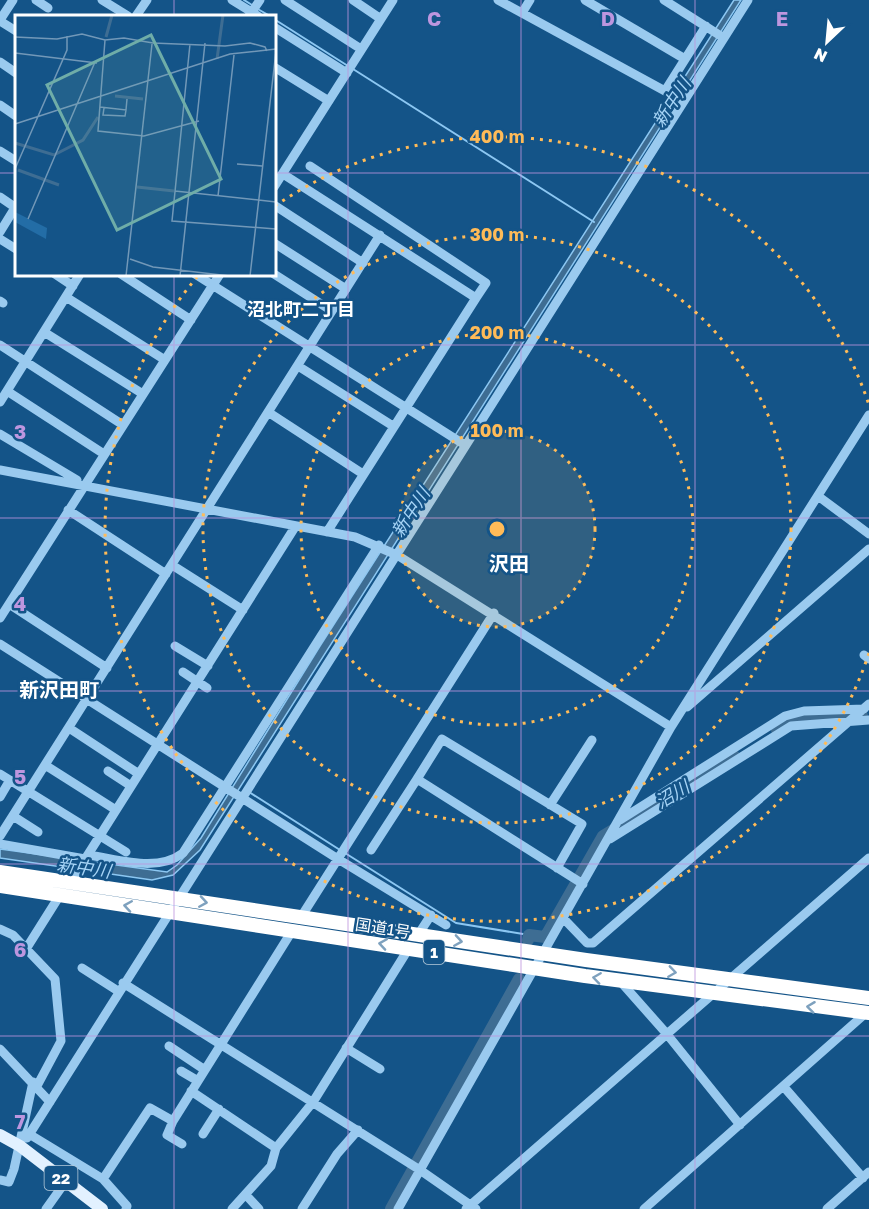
<svg xmlns="http://www.w3.org/2000/svg" width="869" height="1209" font-family="'Golos Text','Noto Sans JP',sans-serif">
<rect width="100%" height="100%" fill="#145488"/>
<path fill="#3e6d93" stroke="#8cc7f2" stroke-width="1.5" d="M 734,0 L 741,0 L 200,850 L 173,875 L 152,880 L 0,858 L 0,849 L 167,872 L 177,865 L 201,838 L 320,646 Z"/>
<g fill="none" stroke-linecap="round" stroke-linejoin="round">
<path stroke="#8cc7f2" stroke-width="2" d="M 244,0 L 252,5
M 256,8 L 270,16
M 274,19 L 348,66
M 353,69 L 594,222
M 249,792 L 340,850
M 345,853 L 456,923 L 529,935"/>
<path stroke="#3e6d93" stroke-width="12" d="M 777,730 C 802,714 833,717 862,716
M 528,940 L 529,935 L 545,937 L 547,934 L 603,836 L 734,756
M 391,1209 L 519,979"/>
<path stroke="#9acaef" stroke-width="9" d="M 36,0 L 48,8
M 102,0 L 128,16
M 232,0 L 258,16
M 285,0 L 361,49
M 353,0 L 381,19
M 498,0 L 665,91 L 706,26
M 585,0 L 685,59
M 664,0 L 724,38
M 522,13 L 530,0
M 136,16 L 147,0
M 249,16 L 260,0
M 0,20 L 13,0
M 0,21 L 16,31
M 274,27 L 347,73
M 0,62 L 16,73
M 274,67 L 329,101
M 0,105 L 16,116
M 0,151 L 16,161
M 310,166 L 486,283 L 476,298
M 283,174 L 476,298 L 327,532
M 274,187 L 393,0
M 0,197 L 16,208
M 274,205 L 363,263
M 0,232 L 16,206
M 0,239 L 16,249
M 274,243 L 346,289
M 55,274 L 73,286
M 121,274 L 191,320
M 195,274 L 465,445
M 274,274 L 332,311
M 66,297 L 165,360
M 0,301 L 3,303
M 44,332 L 143,394
M 0,345 L 123,425
M 298,366 L 393,426
M 7,391 L 104,454
M 0,402 L 80,274
M 268,412 L 363,474
M 0,434 L 77,480
M 0,470 L 355,537 L 397,555 L 671,727 L 398,1209
M 818,496 L 869,534
M 68,510 L 166,574
M 172,565 L 243,610
M 9,604 L 107,668
M 0,618 L 220,274
M 0,644 L 338,859 L 446,925
M 175,646 L 208,666
M 864,655 L 869,659
M 183,672 L 207,688
M 687,707 L 869,549
M 671,727 L 869,415
M 69,728 L 139,774
M 45,765 L 116,810
M 108,771 L 131,786
M 0,774 L 126,852
M 417,779 L 442,739 L 582,824 L 557,868
M 0,797 L 10,780
M 550,805 L 592,740
M 13,816 L 38,832
M 620,820 L 785,716 L 804,711 L 864,709
M 0,836 L 380,235
M 610,839 L 791,726 L 869,720
M 0,844 L 85,859
M 371,850 L 417,779 L 583,884
M 88,855 C 118,859 157,873 183,853 L 379,545
M 70,883 L 295,527
M 301,917 L 494,613
M 563,918 L 587,943 L 593,943 L 869,704
M 0,929 L 13,935 L 55,979 L 61,1041 L 37,1086
M 418,935 L 431,915
M 26,949 L 60,895
M 82,968 L 118,991
M 620,981 L 666,1033 L 740,1125
M 123,983 L 420,1170 L 476,1209
M 169,1046 L 205,1070
M 346,1048 L 380,1069
M 0,1049 L 50,1102
M 181,1071 L 198,1081
M 784,1087 L 863,1178
M 191,1091 L 276,1148
M 173,1121 L 167,1135 L 182,1144
M 29,1134 L 103,1179
M 203,1134 L 219,1109
M 22,1138 L 27,1138 L 748,0
M 0,1180 L 9,1182 L 14,1169 L 33,1082
M 246,1195 L 259,1209
M 46,1209 L 66,1181
M 126,1209 L 127,1206 L 103,1179 L 150,1108 L 173,1121 L 292,931
M 232,1209 L 271,1166 L 276,1148 L 313,1102 L 409,948
M 302,1209 L 337,1154 L 358,1130
M 466,1209 L 869,858
M 644,1209 L 866,1013
M 827,1209 L 869,1172"/>
<path stroke="#e2f1ff" stroke-width="12" d="M 0,1135 L 20,1146 L 102,1209"/>
<path stroke="#fff" stroke-width="14" d="M 0,872 L 586,960 L 869,998
M 0,886 L 585,976 L 869,1013"/>
</g>
<defs><path id="oneway-chevron" d="M-2-3.5L2.5 0L-2 3.5" fill="none" stroke-width="1.6" stroke-linecap="round" stroke-linejoin="round" transform="scale(1.5)"/></defs>
<g stroke="#7ea1be">
<use href="#oneway-chevron" transform="translate(203 902) rotate(9)"/>
<use href="#oneway-chevron" transform="translate(128 906) rotate(-171)"/>
<use href="#oneway-chevron" transform="translate(458 941) rotate(9)"/>
<use href="#oneway-chevron" transform="translate(383 944) rotate(-171)"/>
<use href="#oneway-chevron" transform="translate(672 972) rotate(8)"/>
<use href="#oneway-chevron" transform="translate(597 978) rotate(-172)"/>
<use href="#oneway-chevron" transform="translate(811 1007) rotate(-173)"/>
</g>
<path fill="none" stroke="#bd96df" stroke-width="1.5" stroke-opacity="0.55" d="M 174,0 L 174,16M 348,0 L 348,1209M 521,0 L 521,1209M 695,0 L 695,1209M 0,173 L 16,173M 274,173 L 869,173M 174,274 L 174,1209M 0,345 L 869,345M 0,518 L 869,518M 0,691 L 869,691M 0,864 L 869,864M 0,1036 L 869,1036"/>
<circle cx="497" cy="529" r="98" fill="#ffbb58" fill-opacity=".12"/>
<g fill="none" stroke="#ffbb58" stroke-width="3" stroke-dasharray="3 6">
<circle cx="497" cy="529" r="98"/>
<circle cx="497" cy="529" r="196"/>
<circle cx="497" cy="529" r="294"/>
<path d="M869 653A392 392 0 1 1 197 277M275 206A392 392 0 0 1 869 405"/>
</g>
<g text-anchor="middle" dominant-baseline="central" stroke-width="5" stroke-linejoin="round" paint-order="stroke">
<g fill="#145488" stroke="#b8ccdb" stroke-width="1.5">
<rect x="423.5" y="940" width="21" height="24" rx="4.5"/>
<rect x="44.5" y="1166" width="33" height="24" rx="4.5"/>
</g>
<g font-size="15" font-weight="bold" fill="#fff">
<text x="434" y="952">1</text>
<text x="61" y="1178">22</text>
</g>
<g font-size="16" fill="#fff" stroke="#145488">
<text transform="translate(383 928) rotate(9)">国道1号</text>
</g>
<g font-size="18" font-style="italic" fill="#a6d4f6" stroke="#145488">
<text transform="translate(671 102) rotate(-57)">新中川</text>
<text transform="translate(410 512) rotate(-57)">新中川</text>
<text transform="translate(672 794) rotate(-31)">沼川</text>
<text transform="translate(84 867) rotate(8)">新中川</text>
</g>
<g font-size="18" font-weight="bold" fill="#fff" stroke="#145488">
<text x="301" y="309">沼北町二丁目</text>
</g>
<g font-size="20" font-weight="bold" fill="#fff" stroke="#145488">
<text x="509" y="563">沢田</text>
<text x="59" y="689">新沢田町</text>
</g>
</g>
<g transform="translate(15 15)">
<rect width="261" height="261" fill="#145488"/>
<path d="M 0,197 L 32,213 L 31,224 L 0,207 Z" fill="#236da6"/>
<path fill="none" stroke="#3e6d93" stroke-width="3" d="M 91,22 L 97,0M 202,44 L 208,0M 100,81 L 128,84M 0,128 L 39,140 L 68,125 L 83,102M 3,155 L 44,170M 122,172 L 159,176"/>
<path fill="none" stroke="#7298b8" stroke-width="1.5" d="M 0,22 L 42,24 L 67,19 L 90,25 L 109,23 L 138,28 L 210,31 L 235,28 L 250,32 L 252,36M 90,25 L 83,116 L 129,121 L 184,106M 175,29 L 157,206 L 261,214M 0,38 L 82,48M 85,92 L 111,95 L 112,84M 89,93 L 88,100 L 110,101 L 111,95M 0,109 L 215,39 L 261,34M 222,149 L 247,151M 0,154 L 52,35 L 52,21M 160,176 L 261,187M 203,181 L 219,40M 13,204 L 80,47M 115,244 L 138,252 L 215,261M 111,261 L 137,29M 165,261 L 190,28M 235,261 L 261,36"/>
<path fill="#6fada8" fill-opacity="0.15" stroke="#6fada8" stroke-width="3" d="M 136,20 L 206,164 L 102,215 L 32,70 Z"/>
<rect width="261" height="261" fill="none" stroke="#fff" stroke-width="3"/>
</g>
<g font-size="20" text-anchor="middle" font-weight="bold" fill="#bd96df" stroke="#145488" stroke-width="5" stroke-linejoin="round" paint-order="stroke">
<text x="434" y="26">C</text>
<text x="608" y="26">D</text>
<text x="782" y="26">E</text>
<text x="20" y="439">3</text>
<text x="20" y="611">4</text>
<text x="20" y="784">5</text>
<text x="20" y="957">6</text>
<text x="20" y="1129">7</text>
</g>
<circle cx="497" cy="529" r="9" fill="#ffbb58" stroke="#145488" stroke-width="3"/>
<g font-size="18" text-anchor="middle" font-weight="bold" fill="#ffbb58" stroke="#145488" stroke-width="5" stroke-linejoin="round" paint-order="stroke">
<text x="497" y="143">400 m</text>
<text x="497" y="241">300 m</text>
<text x="497" y="339">200 m</text>
<text x="497" y="437">100 m</text>
</g>
<g transform="translate(827 42) rotate(206)" stroke="#145488" stroke-width="4.5" paint-order="stroke">
<path d="M0-4.5L10 22L0 15L-10 22Z" fill="#ffffff"/>
<text y="-9" font-size="16" font-weight="bold" text-anchor="middle" fill="#ffffff">N</text>
</g>
</svg>
